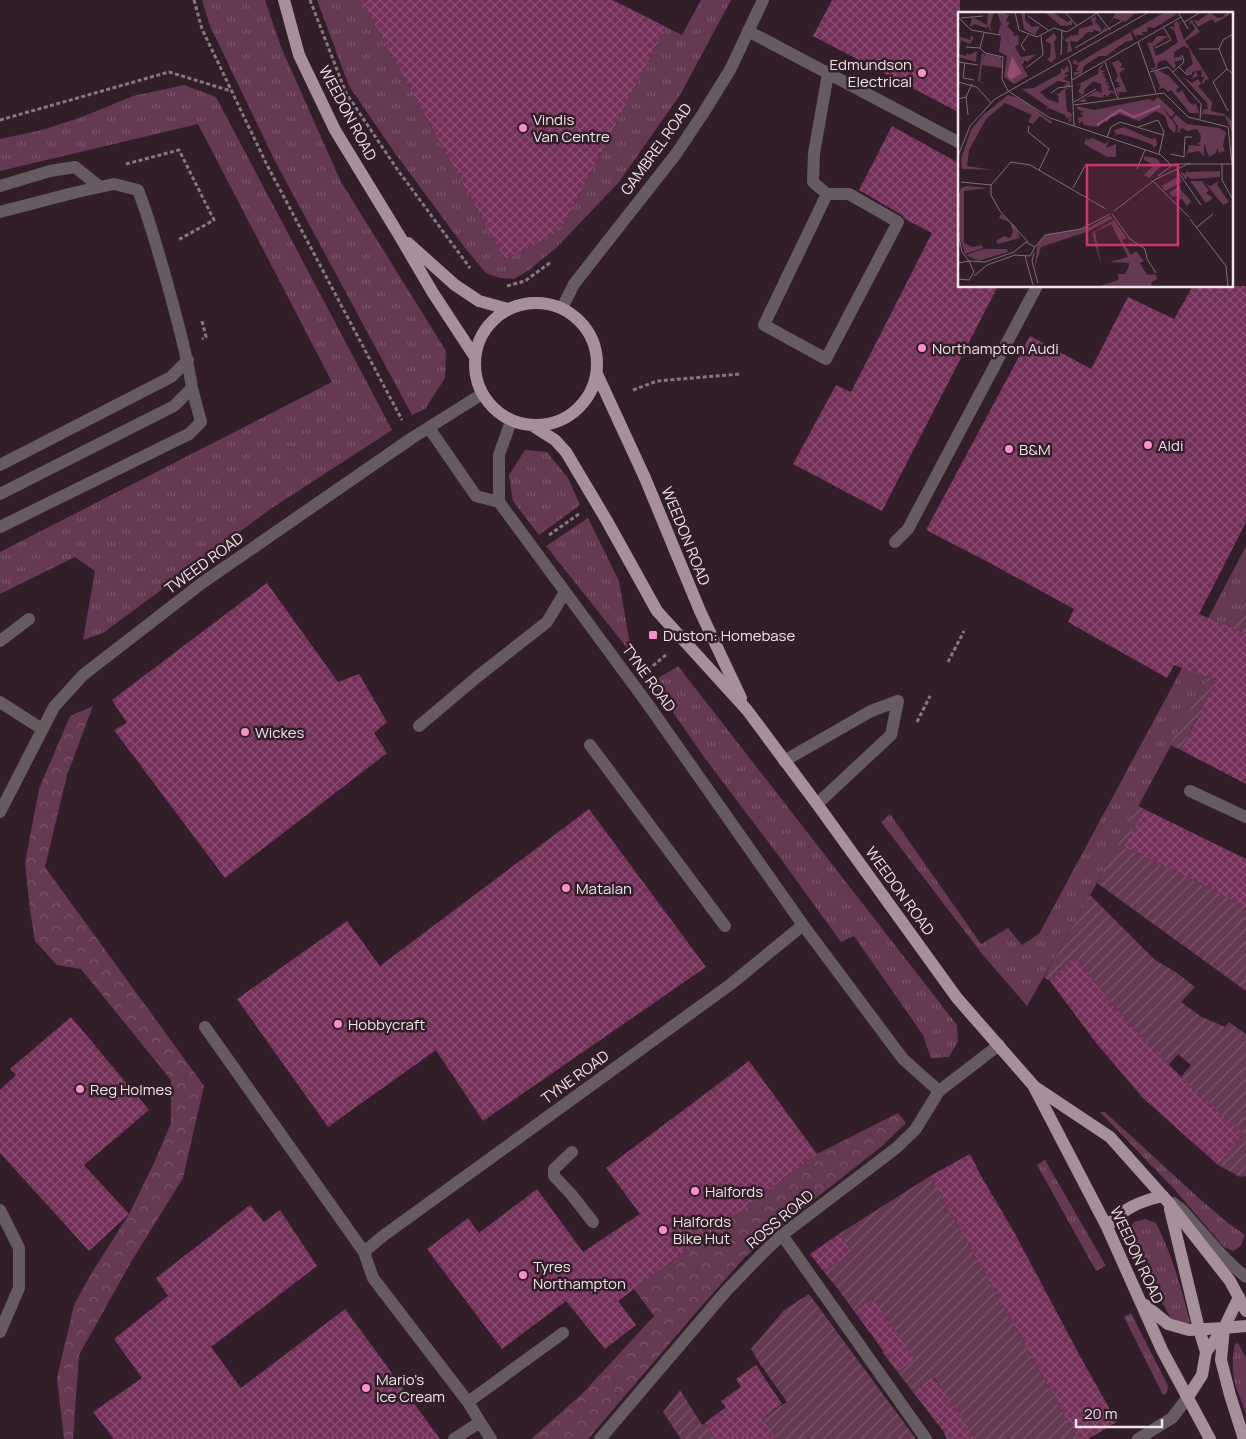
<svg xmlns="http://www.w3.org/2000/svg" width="1246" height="1439" font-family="Manrope,sans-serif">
<defs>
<pattern id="grass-tufts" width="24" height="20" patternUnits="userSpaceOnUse" patternTransform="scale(1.25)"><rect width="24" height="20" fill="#653952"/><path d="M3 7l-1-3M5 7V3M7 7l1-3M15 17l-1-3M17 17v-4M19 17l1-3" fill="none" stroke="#7b556b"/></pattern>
<pattern id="forest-crowns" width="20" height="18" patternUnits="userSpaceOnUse" patternTransform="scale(1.25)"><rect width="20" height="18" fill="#653952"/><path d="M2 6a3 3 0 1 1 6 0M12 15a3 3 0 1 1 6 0" fill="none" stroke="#7b556b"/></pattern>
<pattern id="garden-furrows" width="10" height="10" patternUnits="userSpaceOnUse" patternTransform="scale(1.25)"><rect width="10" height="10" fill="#653952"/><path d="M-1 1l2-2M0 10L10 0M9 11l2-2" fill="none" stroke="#7b556b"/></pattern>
<pattern id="building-cross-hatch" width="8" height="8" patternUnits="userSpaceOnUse" patternTransform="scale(1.25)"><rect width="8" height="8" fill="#743058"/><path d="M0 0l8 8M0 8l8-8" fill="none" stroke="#884e70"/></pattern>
</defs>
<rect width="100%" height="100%" fill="#321e29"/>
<path fill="url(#grass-tufts)" d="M 202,0 L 265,0 L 281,47 L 341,182 L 446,351 L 445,378 L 425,409 L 412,415 L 275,161 L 210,26 Z
M 317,0 L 361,0 L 505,260 L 561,230 L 666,27 L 682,35 L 701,0 L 731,0 L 680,95 L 619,182 L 557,247 L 529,270 L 514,279 L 500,278 L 486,273 L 465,248 L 395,153 L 349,86 Z
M 184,85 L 216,97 L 392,430 L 272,508 L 103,633 L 83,640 L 95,571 L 75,557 L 0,594 L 0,552 L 332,382 L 198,124 L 0,171 L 0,139 L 42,130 L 82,117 L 133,96 Z
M 525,450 L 547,452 L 568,478 L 580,505 L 539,535 L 513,501 L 509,475 Z
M 588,518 L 619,581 L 629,639 L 643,660 L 639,663 L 546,546 Z
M 1246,546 L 1246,598 L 1218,658 L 1097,883 L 1027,1006 L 983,955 L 881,822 L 890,814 L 981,944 L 1008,928 L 1022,945 L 1039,934 L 1173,685 Z
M 678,666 L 957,1025 L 958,1041 L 949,1057 L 931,1058 L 923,1035 L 854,936 L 841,942 L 781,859 L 704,757 L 652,682 Z
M 1100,1112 L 1105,1112 L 1202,1201 L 1228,1223 L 1245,1235 L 1241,1246 L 1233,1251 L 1224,1247 L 1174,1189 Z
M 1045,1160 L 1106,1266 L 1096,1271 L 1037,1165 Z
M 1145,1219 L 1156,1223 C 1172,1255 1182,1289 1190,1323 L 1185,1324 L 1171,1319 L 1129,1239 L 1128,1231 L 1134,1222 Z
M 1131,1313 L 1168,1386 L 1167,1392 L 1163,1395 L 1124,1317 Z
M 1238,1343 L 1246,1358 L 1246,1414 C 1243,1404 1238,1394 1235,1384 C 1232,1371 1232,1357 1235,1344 Z"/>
<path fill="url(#forest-crowns)" d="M 93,706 L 67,775 L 45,867 L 204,1086 L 183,1178 L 131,1262 L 79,1355 L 73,1439 L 64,1439 L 57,1378 L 74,1305 L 91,1274 L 129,1214 L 154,1163 L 171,1123 L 171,1080 L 81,969 L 57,965 L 35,941 L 30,910 L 25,863 L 39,789 L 70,716 Z
M 898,1113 L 906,1123 L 881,1147 L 801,1210 L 745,1257 L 699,1309 L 588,1439 L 531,1439 L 582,1394 L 654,1316 L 634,1289 L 817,1154 Z"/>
<path fill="url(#garden-furrows)" d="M 1246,598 L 1246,634 L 1231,628 Z
M 1208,677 L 1237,687 L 1217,727 L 1197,718 L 1181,750 L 1170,745 Z
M 1138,806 L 1144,809 L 1124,847 L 1216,891 L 1246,909 L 1246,991 L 1097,883 Z
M 1090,895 L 1155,960 L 1177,973 L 1195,987 L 1181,1002 L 1200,1016 L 1225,1027 L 1229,1022 L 1246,1034 L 1246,1176 L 1240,1177 L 1218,1165 L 1244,1134 L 1179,1079 L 1191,1065 L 1178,1054 L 1158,1077 L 1144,1039 L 1110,1001 L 1075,956 L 1050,981 L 1044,977 Z
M 930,1176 L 1078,1439 L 975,1439 L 934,1377 L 913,1392 L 882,1352 L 899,1341 L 873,1299 L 854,1311 L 838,1289 L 824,1272 L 852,1252 L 839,1234 Z
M 809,1294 L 916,1439 L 764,1439 L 773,1433 L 762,1418 L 787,1402 L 760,1364 L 751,1349 L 784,1310 Z
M 680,1390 L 702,1425 L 705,1423 L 716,1439 L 681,1439 L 663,1412 Z"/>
<path fill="url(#building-cross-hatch)" d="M 361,0 L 613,0 L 666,27 L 561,230 L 505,260 Z
M 832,0 L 960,0 L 960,113 L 813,36 Z
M 892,126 L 960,164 L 960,286 L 998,286 L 882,511 L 793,464 L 836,385 L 851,392 L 932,233 L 905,219 L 902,215 L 859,190 Z
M 1193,286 L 1246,286 L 1246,522 L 1199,614 L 1246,634 L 1246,784 L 1181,750 L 1217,680 L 1174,665 L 1167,678 L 1068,622 L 1074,609 L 988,562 L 926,530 L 1030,336 L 1091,369 L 1128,297 L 1174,319 Z
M 267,583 L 338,682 L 359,674 L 387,722 L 374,733 L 387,753 L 225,878 L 114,730 L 127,723 L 112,700 Z
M 589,809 L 706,967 L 483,1121 L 436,1050 L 328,1127 L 237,999 L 347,921 L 380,966 Z
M 1144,809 L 1246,859 L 1246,909 L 1216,891 L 1124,847 Z
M 1075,956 L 1110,1001 L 1144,1039 L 1181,1077 L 1181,1078 L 1244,1134 L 1218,1165 L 1143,1098 L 1097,1044 L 1050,981 Z
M 71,1017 L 149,1110 L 84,1165 L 129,1214 L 89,1251 L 0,1153 L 0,1090 L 16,1075 L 10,1069 Z
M 749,1061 L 817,1154 L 618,1301 L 636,1325 L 605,1349 L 566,1301 L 502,1349 L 427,1249 L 468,1218 L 479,1233 L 537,1189 L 583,1252 L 640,1214 L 606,1168 Z
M 970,1154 L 981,1176 L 1014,1232 L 1081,1358 L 1117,1422 L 1088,1439 L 1078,1439 L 930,1176 Z
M 250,1205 L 264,1222 L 280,1210 L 317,1266 L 211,1347 L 241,1388 L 345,1309 L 440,1439 L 114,1439 L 93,1412 L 142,1378 L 114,1339 L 168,1296 L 156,1278 Z
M 839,1234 L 852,1252 L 824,1272 L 810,1254 Z
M 873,1299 L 915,1359 L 898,1371 L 854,1311 Z
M 756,1365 L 782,1404 L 762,1418 L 777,1439 L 716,1439 L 705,1423 L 726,1407 L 721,1401 L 741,1387 L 736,1379 Z
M 933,1377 L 950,1400 L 975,1439 L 947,1439 L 943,1431 L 913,1392 Z"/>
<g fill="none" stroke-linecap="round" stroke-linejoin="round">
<path stroke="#887780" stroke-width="3" stroke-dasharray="4 2.5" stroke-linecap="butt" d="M 194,0 L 202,29 L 267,165 L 402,420
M 310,0 L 346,93 L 397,169 L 470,268
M 0,120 L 169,72 L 231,91
M 126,164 L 179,150 L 214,220 L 178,240
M 507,286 L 525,281 L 551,262
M 202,321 L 206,337 L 202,339
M 633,390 L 657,381 L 740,374
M 549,535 L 579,514
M 948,662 L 964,631
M 648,670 L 668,653
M 917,722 L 930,696"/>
<path stroke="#665b61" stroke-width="12" d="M 748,31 L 960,143
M 0,186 L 50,171 L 75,167 L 100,187
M 827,194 L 764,325 L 826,359 L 898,222 L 849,194 L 827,194 L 813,182 L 814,153 L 828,74
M 0,212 L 77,192 L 114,184 L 138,190 C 150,221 159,254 168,286 C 177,320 187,353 192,388 L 174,406 L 0,494
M 429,428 L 476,496 L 499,502
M 0,465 L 171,377 L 188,360
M 499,502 L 647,703 L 803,925 L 903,1059 L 939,1091
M 499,502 L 499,455 L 511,421
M 0,527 L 189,434 L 201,422 L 192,388
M 895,542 L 908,529 L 1037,286
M 0,641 L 29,619
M 0,702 L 42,729
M 419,726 L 477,677 L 547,622 L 565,592
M 590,745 L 725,926
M 784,761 L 871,711 L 898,701
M 817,804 L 891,735 L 898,701
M 205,1027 L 364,1252
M 572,1152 L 554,1169 L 554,1176 L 571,1194 L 593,1222
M 0,1210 L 19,1248 L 19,1288 L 0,1332
M 782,1235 L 926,1439
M 563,1333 L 468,1402 L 373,1278 L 364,1252 L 383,1236 L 731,984 L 803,925
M 480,1422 L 491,1439
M 454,1439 L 480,1422 L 468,1402"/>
<path stroke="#665b61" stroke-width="12" d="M 562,308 L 574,284 L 676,154 L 704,112 L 730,70 L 763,0
M 1190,791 L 1246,817
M 0,812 L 54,707 L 83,675 L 202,583 L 412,438 L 482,394
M 600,1439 L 727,1290 L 763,1253 L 782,1235 L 895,1149 L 915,1130 L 939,1091 L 999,1045
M 1138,1439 L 1172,1418 L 1188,1397"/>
<path stroke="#665b61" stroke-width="12" d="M 1173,1203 L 1182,1210 L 1220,1253 L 1233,1266 L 1246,1277"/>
<path stroke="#a7909c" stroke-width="12" d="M 284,0 L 299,55 L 335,130 L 399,235 L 433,293 L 475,357
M 408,243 L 455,285 L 479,301 L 508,309
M475 364a61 61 0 1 1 122 0a61 61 0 1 1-122 0Z
M 597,374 L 645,478 L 700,611 L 741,698
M 533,426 L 555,440 L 566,452 L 607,521 L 657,611 L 747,710 L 817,804 L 957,998 L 1033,1085 L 1107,1227 L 1162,1350 L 1210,1439
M 1035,1087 L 1110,1137 L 1168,1202 L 1230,1281 L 1246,1311
M 1170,1209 L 1199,1329 L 1206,1352
M 1107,1227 C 1122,1209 1140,1201 1163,1196
M 1239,1297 L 1224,1328 L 1221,1360 L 1230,1395 L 1244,1439
M 1145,1305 L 1168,1324 L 1189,1330 L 1224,1328
M 1188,1397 L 1202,1375 L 1206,1352 L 1224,1328 L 1246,1326"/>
</g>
<g fill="#f890ca" stroke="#321e29" stroke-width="2">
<circle cx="922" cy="73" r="5"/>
<circle cx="523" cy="128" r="5"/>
<circle cx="922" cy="348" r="5"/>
<circle cx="1148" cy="445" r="5"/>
<circle cx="1009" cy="449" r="5"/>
<rect x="648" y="630" width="10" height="10" rx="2.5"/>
<circle cx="245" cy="732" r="5"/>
<circle cx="566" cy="888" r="5"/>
<circle cx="338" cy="1024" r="5"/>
<circle cx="80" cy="1089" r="5"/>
<circle cx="695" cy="1191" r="5"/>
<circle cx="663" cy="1230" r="5"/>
<circle cx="523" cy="1275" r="5"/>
<circle cx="366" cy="1388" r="5"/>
</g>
<g text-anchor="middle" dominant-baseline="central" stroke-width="5" stroke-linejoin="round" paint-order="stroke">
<g font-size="15" fill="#f0e2e9" stroke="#321e29" text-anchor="start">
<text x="912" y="64" text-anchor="end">Edmundson<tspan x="912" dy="17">Electrical</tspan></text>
<text x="533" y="119">Vindis<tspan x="533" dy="17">Van Centre</tspan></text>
<text x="932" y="348">Northampton Audi</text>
<text x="1158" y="445">Aldi</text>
<text x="1019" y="449">B&amp;M</text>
<text x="663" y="635">Duston: Homebase</text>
<text x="255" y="732">Wickes</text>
<text x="576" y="888">Matalan</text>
<text x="348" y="1024">Hobbycraft</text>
<text x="90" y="1089">Reg Holmes</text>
<text x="705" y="1191">Halfords</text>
<text x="673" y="1221">Halfords<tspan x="673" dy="17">Bike Hut</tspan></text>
<text x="533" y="1266">Tyres<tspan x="533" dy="17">Northampton</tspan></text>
<text x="376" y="1379">Mario's<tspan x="376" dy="17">Ice Cream</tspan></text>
</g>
<g font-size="15" fill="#f0e2e9" stroke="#321e29">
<text transform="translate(348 113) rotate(62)">WEEDON ROAD</text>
<text transform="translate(656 149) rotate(-54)">GAMBREL ROAD</text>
<text transform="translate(686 536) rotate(68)">WEEDON ROAD</text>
<text transform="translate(204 563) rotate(-36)">TWEED ROAD</text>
<text transform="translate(649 678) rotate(54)">TYNE ROAD</text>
<text transform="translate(900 891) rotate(54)">WEEDON ROAD</text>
<text transform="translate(575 1077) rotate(-36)">TYNE ROAD</text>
<text transform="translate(780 1219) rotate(-40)">ROSS ROAD</text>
<text transform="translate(1137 1255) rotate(65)">WEEDON ROAD</text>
</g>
</g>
<g transform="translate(958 12)">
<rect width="275" height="275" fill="#321e29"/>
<path d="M 39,0 L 44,0 L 43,15 L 70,64 L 56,72 L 46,65 L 49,44 L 41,40 L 43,25 L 40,21 L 43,12 ZM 24,41 L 26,42 L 25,49 L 27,42 L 43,45 L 44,56 L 24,53 L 22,69 L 26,72 L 20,69 ZM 9,174 L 30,176 L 6,179 L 6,231 L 14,235 L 23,233 L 25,236 L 7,242 L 1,223 L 0,185 L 3,176 ZM 151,204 L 155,206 L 131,219 L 83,235 L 77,256 L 79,233 L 88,223 L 132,215 ZM 156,208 L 169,226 L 164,228 L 173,243 L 178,239 L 186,249 L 182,251 L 189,263 L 197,262 L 199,267 L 193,271 L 194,275 L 139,275 L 160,268 L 160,262 L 167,262 L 171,254 L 171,251 L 152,250 L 170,245 L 153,212 L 137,220 L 143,252 L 134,221 ZM 25,237 L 49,237 L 50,240 L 20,249 L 8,243 Z" fill="#653952"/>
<path d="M 50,83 L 63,87 L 94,110 L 93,112 L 82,104 L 75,112 L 70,110 L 74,103 L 47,91 L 28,107 L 11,138 L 9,154 L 35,158 L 4,157 L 3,147 L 13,118 L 25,103 ZM 43,202 L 58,215 L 62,226 L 40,232 L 38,229 L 46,224 L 52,226 L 55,220 L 52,210 L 41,206 Z" fill="#653952"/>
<path d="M 30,0 L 36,0 L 32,14 L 34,20 L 29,14 L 28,16 L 17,12 L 12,15 L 14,5 L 29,13 ZM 44,0 L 51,3 L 48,9 L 52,11 L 49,14 L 56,21 L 55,24 L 60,23 L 61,32 L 57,35 L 63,45 L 79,42 L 69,50 L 67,48 L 64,53 L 43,15 ZM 63,0 L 67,0 L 67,8 L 74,15 L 82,14 L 77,23 L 66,17 ZM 95,0 L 109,10 L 114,8 L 114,13 L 103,14 L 88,1 ZM 158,0 L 187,0 L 176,2 L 167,10 L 156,6 L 151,13 ZM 207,0 L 219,2 L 196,16 L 190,15 L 189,20 L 184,20 L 186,23 L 178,23 L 179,27 L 174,19 ZM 252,0 L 259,6 L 265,5 L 268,0 L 273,2 L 257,11 L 254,7 L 240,15 L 236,8 L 240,9 ZM 138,4 L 137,12 L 139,11 L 144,19 L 147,15 L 149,17 L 142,20 L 135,17 L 136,20 L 130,20 L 119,30 L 112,29 L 114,39 L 109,41 L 110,31 L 105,27 L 105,22 L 106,28 L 114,23 L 116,26 L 115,23 L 120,23 L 121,17 L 135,13 L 133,7 ZM 233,7 L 242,20 L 227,29 L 251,67 L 247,68 L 247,70 L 240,74 L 254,90 L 253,99 L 266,102 L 273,108 L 274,112 L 274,120 L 267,104 L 245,102 L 243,105 L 245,98 L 250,97 L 249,91 L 225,65 L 234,71 L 240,67 L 243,72 L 247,65 L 243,65 L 244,58 L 238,59 L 240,64 L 233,67 L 238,59 L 228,62 L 227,58 L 235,52 L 231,37 L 226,34 L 216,40 L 216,46 L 223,44 L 224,48 L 216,50 L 218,54 L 216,57 L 208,48 L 200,50 L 199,56 L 195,58 L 192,56 L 197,56 L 197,53 L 189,30 L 194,31 L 199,24 L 210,24 L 195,35 L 198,44 L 206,40 L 220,30 L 216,18 L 210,15 L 217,15 L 216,11 L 220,9 L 220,13 L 223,8 L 221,14 L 226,28 L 237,17 L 234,11 L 231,12 ZM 173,20 L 175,28 L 167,30 L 148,44 L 141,44 L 126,54 L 124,61 L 116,64 L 116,60 L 122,60 L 118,58 L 121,53 L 115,52 L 116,47 L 120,51 ZM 96,21 L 99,26 L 96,30 L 98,46 L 93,51 L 89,47 L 92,45 L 93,32 L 87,29 ZM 13,23 L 16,26 L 12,32 L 3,28 L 1,42 L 8,44 L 9,41 L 11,43 L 19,39 L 18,50 L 0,45 L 0,24 L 12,28 ZM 160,48 L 164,52 L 162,56 L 168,56 L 161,61 L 169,80 L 161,80 L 161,84 L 158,77 L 163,73 L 159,73 L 162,71 L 157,69 L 160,64 L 154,51 L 151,52 ZM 146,52 L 142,58 L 147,59 L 144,61 L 148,63 L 145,64 L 149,67 L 147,71 L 151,70 L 149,74 L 152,74 L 150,78 L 156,79 L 157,83 L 154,80 L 149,85 L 146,82 L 145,86 L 134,84 L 127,86 L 128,90 L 120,90 L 138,79 L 144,81 L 143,72 L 135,69 L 126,78 L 126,82 L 118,86 L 124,82 L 120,80 L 123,73 L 119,73 L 140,62 L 141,55 ZM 109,53 L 110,55 L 111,59 L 106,62 L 111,63 L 105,67 L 112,70 L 112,74 L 105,74 L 110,71 L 100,69 L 82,80 L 89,87 L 100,91 L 101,85 L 96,79 L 100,82 L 106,77 L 112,76 L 107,78 L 109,99 L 114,102 L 113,110 L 110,109 L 113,104 L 109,107 L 107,103 L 91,96 L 88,98 L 90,95 L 64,77 L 76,76 L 103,61 L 103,56 L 106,58 ZM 200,58 L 211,64 L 221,75 L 218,78 L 220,81 L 224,78 L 230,89 L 235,93 L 238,91 L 241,101 L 232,101 L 213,78 L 210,80 L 205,75 L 200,79 L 202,74 L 196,60 ZM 200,85 L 217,101 L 213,105 L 202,93 L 218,114 L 217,121 L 211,116 L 207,104 L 198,99 L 181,109 L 162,102 L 151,106 L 149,111 L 146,108 L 140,115 L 126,113 L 124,109 L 121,112 L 120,106 L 126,104 L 122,101 L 126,100 L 119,97 L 119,94 L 136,98 L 191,87 L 195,89 ZM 218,103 L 229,112 L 261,116 L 268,120 L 265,133 L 267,140 L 263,139 L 262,142 L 259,136 L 258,141 L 251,145 L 246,131 L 246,145 L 241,139 L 230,141 L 228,146 L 231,133 L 243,134 L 239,131 L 242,130 L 243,124 L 239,117 L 229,119 L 225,116 L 221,118 L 223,121 L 219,120 L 220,114 L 214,107 ZM 166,115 L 193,127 L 198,126 L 199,133 L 195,136 L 195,133 L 177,126 L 161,122 L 154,124 L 158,122 L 156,118 ZM 129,125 L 129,128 L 135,126 L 147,132 L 151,128 L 148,136 L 158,132 L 158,145 L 149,145 L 126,132 ZM 186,144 L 198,146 L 204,153 L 191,166 L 186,163 L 196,153 L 186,148 ZM 228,157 L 229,160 L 262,159 L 262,165 L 233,167 L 229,164 L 228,168 L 222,160 L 228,162 ZM 221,164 L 224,170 L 207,179 L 204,174 ZM 232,169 L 244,169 L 251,179 L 248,181 L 255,186 L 248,191 ZM 260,169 L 259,173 L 271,190 L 265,193 L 248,172 L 253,174 ZM 222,173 L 223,178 L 233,189 L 229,194 L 224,187 L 217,189 L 220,184 L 215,185 L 211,181 Z" fill="#653952"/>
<path d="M 54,44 L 64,61 L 53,68 L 49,64 Z" fill="#924b73"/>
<path fill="none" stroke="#924b73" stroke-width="2.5" d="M 139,113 L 162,98 L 176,105 L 202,94"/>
<path fill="none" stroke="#7e6c76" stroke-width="1" d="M 57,0 L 61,18 L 79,25 L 96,16 L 109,20 L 139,1M 107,0 L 119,14M 138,0 L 152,18M 220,0 L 230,17M 70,4 L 90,18M 0,5 L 13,18 L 42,23M 3,6 L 25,4M 226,10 L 243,0M 275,22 L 265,28 L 261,37 L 269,57 L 275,62M 180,30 L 198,81M 8,35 L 22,36 L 26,21M 22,36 L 27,41 L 45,45 L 44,67 L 50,79M 117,36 L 164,9M 197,36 L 213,28 L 206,16M 241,37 L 261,37M 67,39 L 63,33 L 70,23M 103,43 L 104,19M 110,47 L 113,53 L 116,114M 0,50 L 20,53M 147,50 L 160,87M 7,51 L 5,66 L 16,68M 221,55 L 229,63 L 234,61M 68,56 L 85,43 L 83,24M 269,57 L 255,70 L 270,99M 192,60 L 210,55 L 243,92 L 242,107M 215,60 L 226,50 L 224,43M 114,68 L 223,5M 0,70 L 19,75 L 33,91M 50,79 L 92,106 L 203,143 L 213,153M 93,81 L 100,76 L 115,74M 8,85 L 10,103M 0,87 L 8,85 L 14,72M 116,90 L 138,77M 116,93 L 206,81 L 230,105 L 270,115 L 274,152M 71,114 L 70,120 L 91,137 L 81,158M 180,115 L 200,108 L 206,120 L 201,142M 149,125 L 153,115 L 162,110 L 205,123M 213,142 L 226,145 L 227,125 L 234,125M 0,144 L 12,114 L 37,87 L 191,0M 264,152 L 264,168 L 274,186M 179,157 L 187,138M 218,157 L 243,193M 200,164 L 216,152 L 275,152M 195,169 L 231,205M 3,170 L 33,173M 115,176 L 128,152M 156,199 L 198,167 L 232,151M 154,202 L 172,227 L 187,237 L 189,247 L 198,261M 232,207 L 268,254 L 270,275M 239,215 L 255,202M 0,220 L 4,240 L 11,249M 70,230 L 42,199 L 33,183 L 33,173 L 53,150 L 72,153 L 148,197M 77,235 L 87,223 L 123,217 L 152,202M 76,241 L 74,249 L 80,271M 67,244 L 75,273M 11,249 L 27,250 L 56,240 L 68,230 L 77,235 L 72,244 L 57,243 L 29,253 L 16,264M 0,251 L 11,249 L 16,260 L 11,268 L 0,267"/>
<path fill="#c93670" fill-opacity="0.15" stroke="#c93670" stroke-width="2.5" d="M 129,153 L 220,153 L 220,233 L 129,233 Z"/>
<rect width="275" height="275" fill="none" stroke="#f0e2e9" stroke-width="2.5"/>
</g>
<path d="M1076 1419v8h86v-8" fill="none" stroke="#f0e2e9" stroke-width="2.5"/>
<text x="1084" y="1419" font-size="15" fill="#f0e2e9" stroke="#321e29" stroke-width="4" paint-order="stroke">20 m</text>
</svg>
